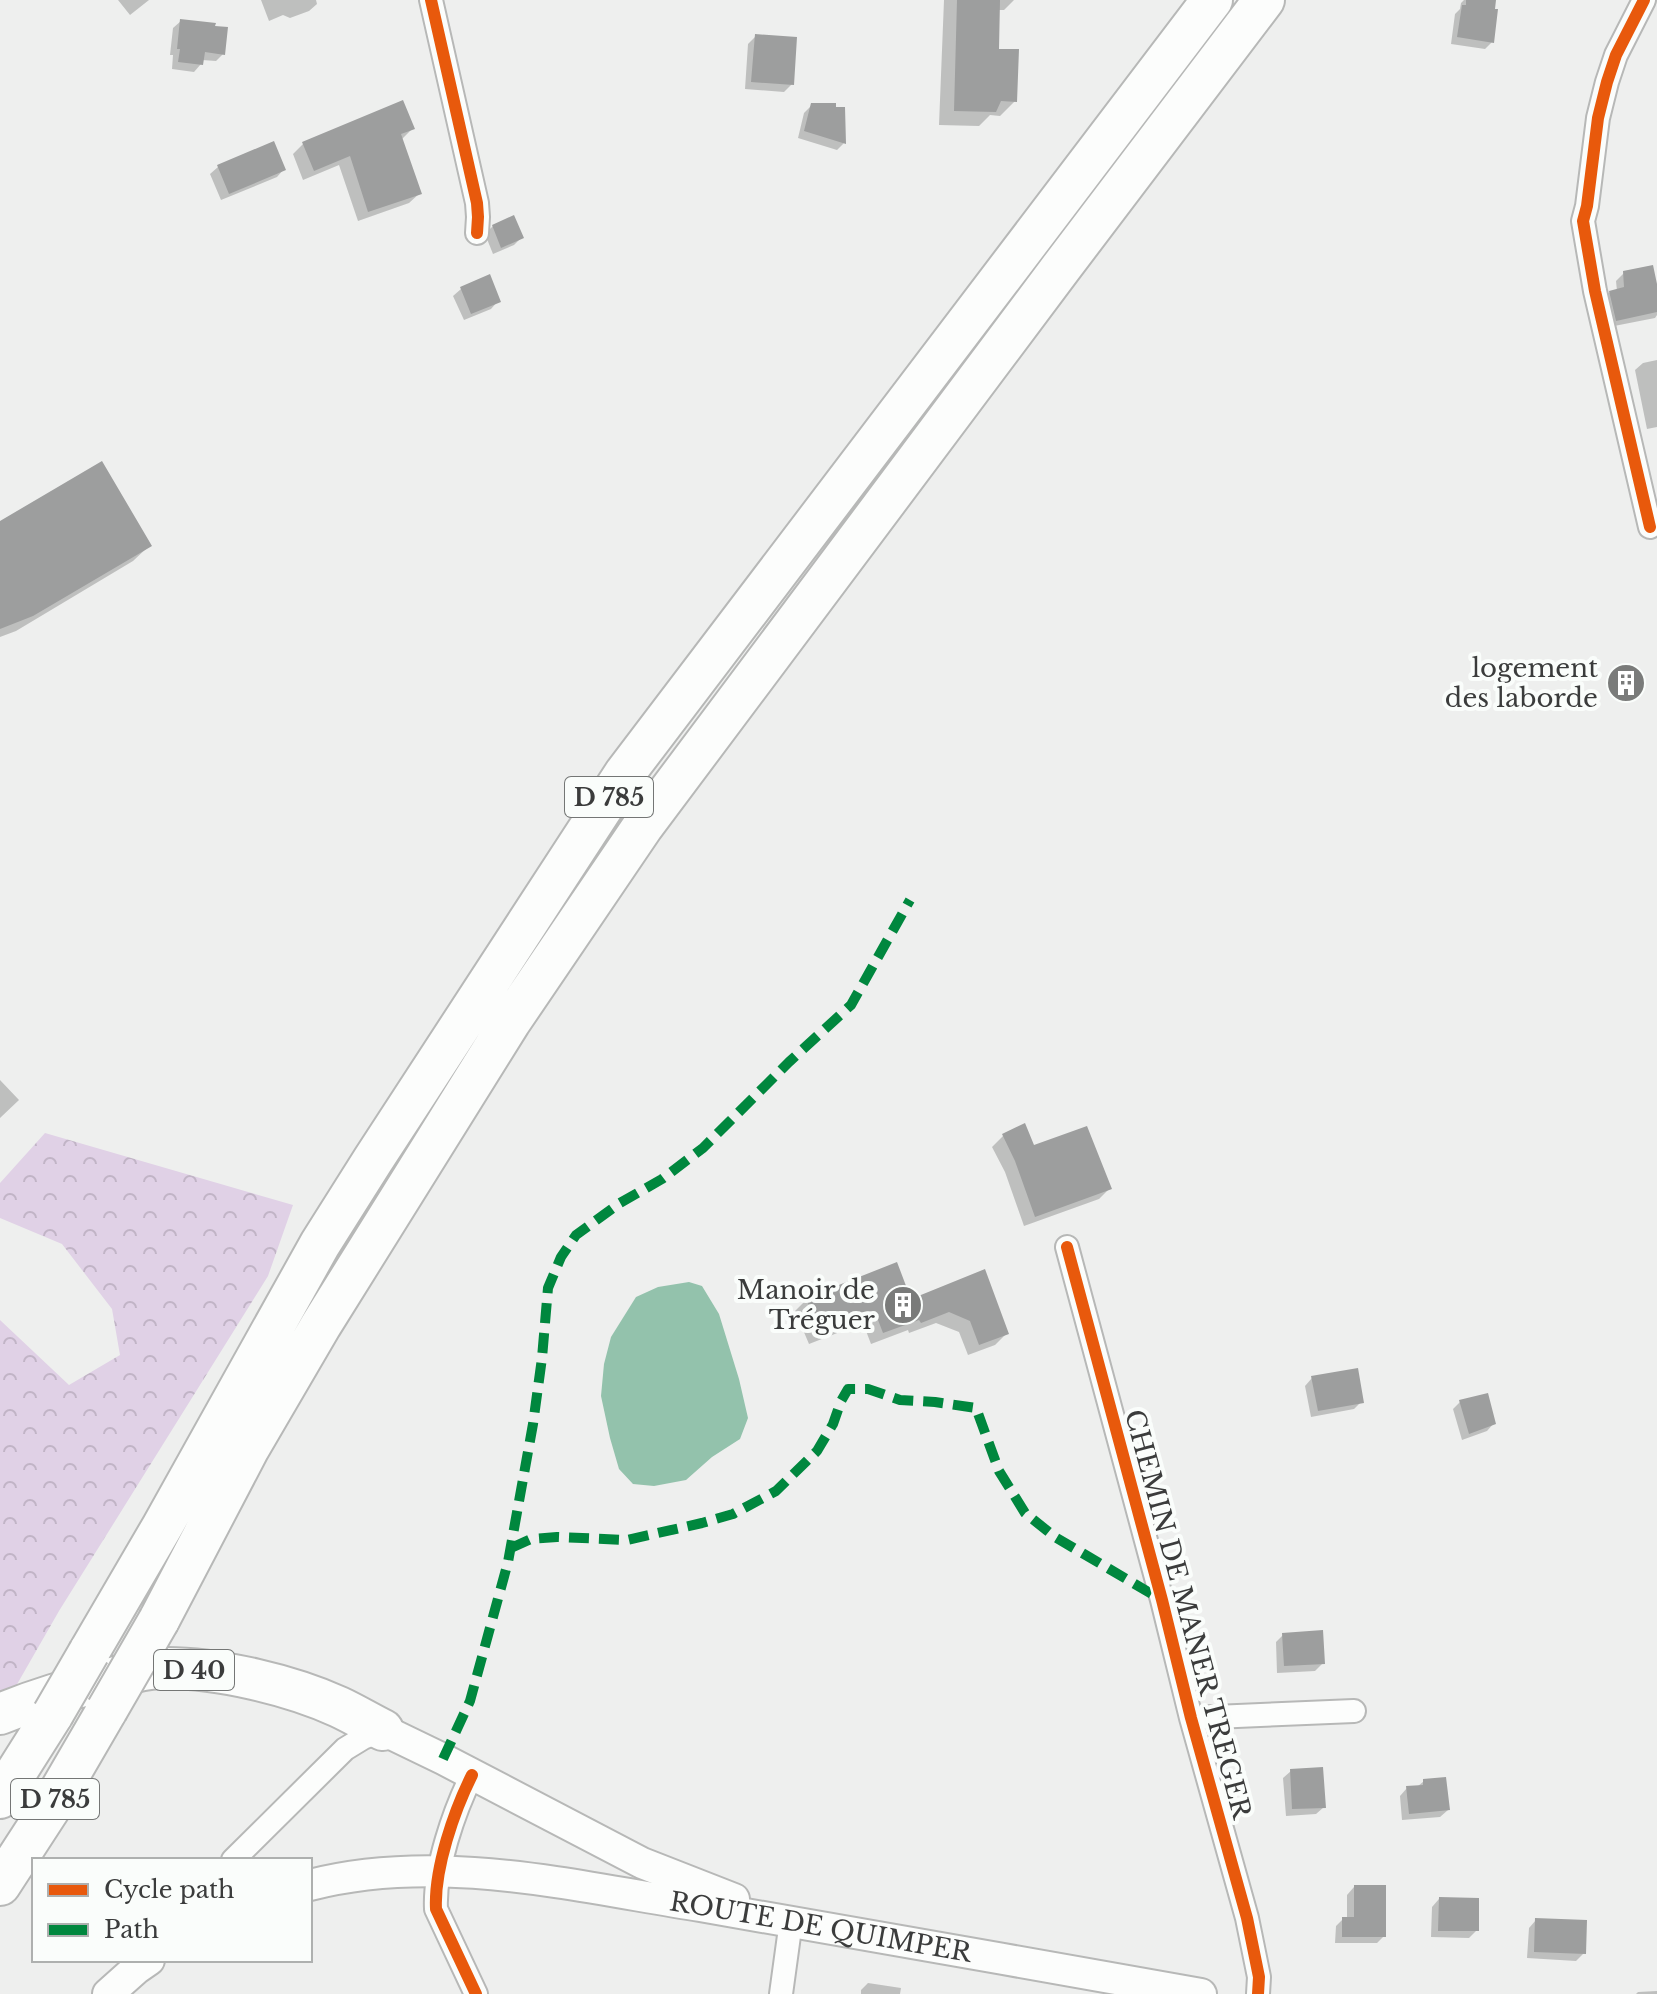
<svg xmlns="http://www.w3.org/2000/svg" width="1657" height="1994" font-family="'Libre Baskerville',serif">
<defs>
<pattern id="forest-crowns" width="20" height="18" patternUnits="userSpaceOnUse" patternTransform="scale(2)"><rect width="20" height="18" fill="#e0d1e6"/><path d="M2 6a3 3 0 1 1 6 0M12 15a3 3 0 1 1 6 0" fill="none" stroke="#c1b4c6"/></pattern>
</defs>
<rect width="100%" height="100%" fill="#eeefee"/>
<path fill="url(#forest-crowns)" d="M 45,1133 L 293,1205 L 268,1276 L 59,1611 L 0,1714 L 0,1320 L 69,1385 L 120,1355 L 112,1309 L 62,1244 L 0,1218 L 0,1183 Z"/>
<path fill="#93c2ac" d="M 689,1282 L 702,1286 L 719,1314 L 739,1379 L 748,1418 L 740,1439 L 712,1457 L 686,1480 L 654,1486 L 633,1484 L 619,1469 L 610,1438 L 601,1396 L 604,1364 L 611,1337 L 636,1297 L 658,1287 Z"/>
<path fill="#0003" d="M 118,0 L 149,0 L 130,15 Z
M 261,0 L 316,0 L 317,4 L 309,11 L 290,18 L 283,15 L 269,21 Z
M 944,0 L 1014,0 L 1004,10 L 998,10 L 997,51 L 1015,101 L 1000,116 L 990,115 L 979,126 L 939,125 Z
M 1464,0 L 1494,0 L 1492,42 L 1485,49 L 1451,44 L 1455,14 L 1460,9 L 1461,3 Z
M 181,21 L 223,54 L 216,61 L 202,60 L 201,64 L 194,72 L 172,69 L 173,55 L 170,55 L 173,28 Z
M 756,36 L 792,84 L 784,92 L 745,89 L 748,44 Z
M 812,105 L 844,143 L 837,150 L 798,138 L 804,113 Z
M 413,128 L 401,140 L 420,193 L 409,203 L 358,221 L 339,165 L 303,180 L 293,154 L 303,144 Z
M 273,144 L 284,169 L 277,177 L 221,200 L 210,174 L 218,167 Z
M 493,226 L 522,237 L 514,245 L 493,254 L 485,234 Z
M 1624,273 L 1657,285 L 1657,315 L 1655,318 L 1609,327 L 1603,300 L 1610,292 L 1617,291 L 1616,281 Z
M 461,289 L 498,301 L 491,309 L 464,320 L 453,296 Z
M 1657,360 L 1657,427 L 1647,429 L 1635,370 L 1643,363 Z
M 0,524 L 149,546 L 133,561 L 16,631 L 0,637 Z
M 0,1080 L 19,1100 L 0,1118 Z
M 1024,1126 L 1033,1148 L 1110,1188 L 1099,1199 L 1024,1226 L 1005,1172 L 992,1147 L 1003,1136 Z
M 984,1272 L 1006,1334 L 995,1345 L 968,1355 L 959,1332 L 936,1323 L 909,1333 L 908,1330 L 871,1344 L 863,1323 L 809,1344 L 795,1311 L 807,1299 L 910,1301 Z
M 1312,1378 L 1361,1402 L 1354,1409 L 1311,1417 L 1305,1386 Z
M 1460,1402 L 1494,1423 L 1487,1431 L 1462,1440 L 1453,1409 Z
M 1283,1635 L 1323,1663 L 1315,1671 L 1277,1673 L 1276,1642 Z
M 1291,1771 L 1324,1807 L 1316,1814 L 1286,1816 L 1283,1778 Z
M 1424,1781 L 1448,1810 L 1440,1817 L 1402,1820 L 1400,1796 L 1407,1788 L 1417,1787 Z
M 1354,1887 L 1384,1936 L 1377,1943 L 1335,1943 L 1336,1926 L 1343,1919 L 1347,1919 L 1347,1895 Z
M 1439,1899 L 1477,1930 L 1469,1938 L 1431,1937 L 1432,1907 Z
M 1536,1920 L 1584,1953 L 1576,1961 L 1527,1958 L 1529,1928 Z
M 868,1983 L 901,1988 L 900,1994 L 861,1994 L 861,1990 Z
M 1657,1991 L 1657,1994 L 1636,1994 L 1638,1992 Z"/>
<path fill="#9d9e9e" d="M 957,0 L 1000,0 L 999,49 L 1019,49 L 1017,102 L 1001,101 L 996,112 L 954,111 Z
M 1466,0 L 1496,0 L 1495,9 L 1498,9 L 1494,43 L 1457,37 L 1462,5 L 1466,5 Z
M 180,19 L 216,23 L 215,26 L 228,27 L 225,55 L 205,52 L 203,65 L 178,62 L 180,49 L 177,49 Z
M 755,34 L 797,37 L 794,85 L 751,82 Z
M 403,100 L 415,129 L 401,134 L 422,194 L 368,212 L 350,156 L 314,171 L 302,142 Z
M 811,103 L 836,103 L 836,107 L 845,107 L 846,144 L 804,131 Z
M 274,141 L 286,170 L 229,194 L 217,165 Z
M 514,215 L 524,238 L 501,248 L 492,225 Z
M 1653,265 L 1657,284 L 1657,312 L 1616,321 L 1609,291 L 1624,287 L 1623,271 Z
M 490,274 L 501,302 L 471,314 L 460,287 Z
M 102,461 L 152,546 L 33,616 L 0,629 L 0,521 Z
M 1025,1123 L 1034,1145 L 1087,1126 L 1112,1189 L 1035,1217 L 1015,1161 L 1002,1134 Z
M 897,1262 L 911,1299 L 985,1269 L 1009,1334 L 979,1345 L 970,1321 L 949,1312 L 921,1323 L 919,1320 L 883,1333 L 875,1312 L 820,1334 L 806,1298 Z
M 1358,1368 L 1364,1403 L 1318,1411 L 1311,1376 Z
M 1488,1393 L 1496,1424 L 1469,1434 L 1459,1400 Z
M 1323,1630 L 1325,1664 L 1284,1666 L 1282,1633 Z
M 1323,1767 L 1326,1808 L 1292,1809 L 1290,1769 Z
M 1446,1777 L 1450,1810 L 1409,1814 L 1406,1786 L 1423,1785 L 1423,1779 Z
M 1354,1885 L 1386,1885 L 1386,1937 L 1342,1937 L 1342,1917 L 1354,1917 Z
M 1439,1897 L 1479,1898 L 1479,1931 L 1438,1931 Z
M 1535,1918 L 1587,1920 L 1586,1954 L 1534,1952 Z"/>
<g fill="none" stroke-linecap="round" stroke-linejoin="round">
<g stroke="#b7b8b7" stroke-width="26">
<path id="street" d="M 431,0 L 477,203 L 478,217 L 477,233
M 1644,0 L 1616,55 L 1607,82 L 1598,118 L 1587,206 L 1583,221 L 1595,291 L 1650,527
M 1067,1247 L 1162,1600 L 1191,1718 L 1247,1918 L 1259,1977 L 1258,1994
M 1191,1718 L 1354,1711
M 472,1775 C 454,1811 434,1869 436,1909 L 476,1994
M 233,1860 L 345,1749 L 363,1738 L 383,1730
M 781,1994 L 791,1921"/>
</g>
<g stroke="#b7b8b7" stroke-width="34">
<g id="secondary">
<path d="M 383,1730 L 443,1759 L 642,1863 L 734,1899"/>
<path id="s1" d="M 310,1885 C 438,1852 573,1886 700,1906 C 867,1934 1034,1965 1201,1994"/>
<path d="M 108,1994 L 136,1969 L 149,1960"/>
</g>
</g>
<g stroke="#b7b8b7" stroke-width="44">
<path id="highway" d="M 159,1620 L 248,1450 L 321,1325 L 510,1022 L 643,826 L 1060,269 L 1264,0
M 89,1652 L 162,1527 L 320,1244 L 373,1160 L 625,773 L 1212,0
M 0,1714 C 34,1700 70,1689 106,1680 C 125,1674 145,1668 166,1668 C 219,1668 291,1685 339,1707 C 354,1714 369,1723 383,1730
M 0,1798 L 53,1714
M 0,1885 L 50,1808 L 107,1710"/>
</g>
<use href="#street" stroke="#fcfdfc" stroke-width="22"/>
<use href="#secondary" stroke="#fcfdfc" stroke-width="30"/>
<use href="#highway" stroke="#fcfdfc" stroke-width="40"/>
<g stroke="#b7b8b7" stroke-width="44" stroke-linecap="butt">
<path id="highway-bridge" d="M 107,1710 L 159,1620
M 53,1714 L 89,1652"/>
</g>
<use href="#highway-bridge" stroke="#fcfdfc" stroke-width="40"/>
<path stroke="#00873e" stroke-width="10" stroke-dasharray="20 10" stroke-linecap="butt" d="M 511,1548 L 531,1539 L 557,1537 L 627,1540 L 702,1523 L 733,1514 L 776,1491 L 817,1451 L 833,1424 L 841,1401 L 848,1389 L 868,1389 L 900,1400 L 935,1402 L 976,1408 L 999,1471 L 1025,1513 L 1055,1537 L 1162,1600
M 443,1759 L 470,1701 L 508,1562 L 533,1424 L 542,1358 L 548,1288 L 561,1257 L 576,1235 L 620,1203 L 662,1179 L 703,1148 L 789,1062 L 851,1005 L 910,900"/>
<g stroke="#fafdfb" stroke-width="17">
<path id="cycleway" d="M 431,0 L 477,203 L 478,217 L 477,233
M 1644,0 L 1616,55 L 1607,82 L 1598,118 L 1587,206 L 1583,221 L 1595,291 L 1650,527
M 1067,1247 L 1162,1600 L 1191,1718 L 1247,1918 L 1259,1977 L 1258,1994
M 472,1775 C 454,1811 434,1869 436,1909 L 476,1994"/>
</g>
<use href="#cycleway" stroke="#e8590c" stroke-width="12"/>
</g>
<defs>
<g id="building-disc" transform="scale(2)"><circle r="9.5" fill="#7a7b7a" stroke="#fafdfb"/><path d="M-4-6H4V6H1V3H-1V6H-4ZM-2.5-4.3h1.7v1.8h-1.7ZM.8-4.3h1.7v1.8H.8ZM-2.5-1h1.7V.8h-1.7ZM.8-1h1.7V.8H.8Z" fill="#fff"/></g>
</defs>
<g fill-rule="evenodd">
<use href="#building-disc" x="1626" y="683"/>
<use href="#building-disc" x="903" y="1305"/>
</g>
<g text-anchor="middle" dominant-baseline="central" stroke-width="8" stroke-linejoin="round" paint-order="stroke">
<g fill="#fafdfb" stroke="#747675" stroke-width="2">
<rect x="565" y="777" width="88" height="40" rx="6"/>
<rect x="154" y="1650" width="80" height="40" rx="6"/>
<rect x="11" y="1779" width="88" height="40" rx="6"/>
</g>
<g font-size="24" font-weight="bold" fill="#3b3c3c">
<text x="609" y="797">D 785</text>
<text x="194" y="1670">D 40</text>
<text x="55" y="1799">D 785</text>
</g>
<g font-size="26" fill="#3b3c3c" stroke="#fafdfb" text-anchor="end">
<text x="1598" y="668">logement<tspan x="1598" dy="30">des laborde</tspan></text>
<text x="875" y="1290">Manoir de<tspan x="875" dy="30">Tréguer</tspan></text>
</g>
<g font-size="26" fill="#3b3c3c" stroke="#fafdfb">
<text transform="translate(1188 1614) rotate(75)">CHEMIN DE MANER TREGER</text>
<text stroke="none"><textPath href="#s1" startOffset="516">ROUTE DE QUIMPER</textPath></text>
</g>
</g>
<rect x="32" y="1858" width="280" height="104" fill="#fafdfb" stroke="#aeb0af" stroke-width="2"/>
<rect x="48" y="1884" width="40" height="12" fill="#e8590c" stroke="#aeb0af" stroke-width="2"/>
<text x="104" y="1898" font-size="24" fill="#3b3c3c">Cycle path</text>
<rect x="48" y="1924" width="40" height="12" fill="#00873e" stroke="#aeb0af" stroke-width="2"/>
<text x="104" y="1938" font-size="24" fill="#3b3c3c">Path</text>
</svg>
